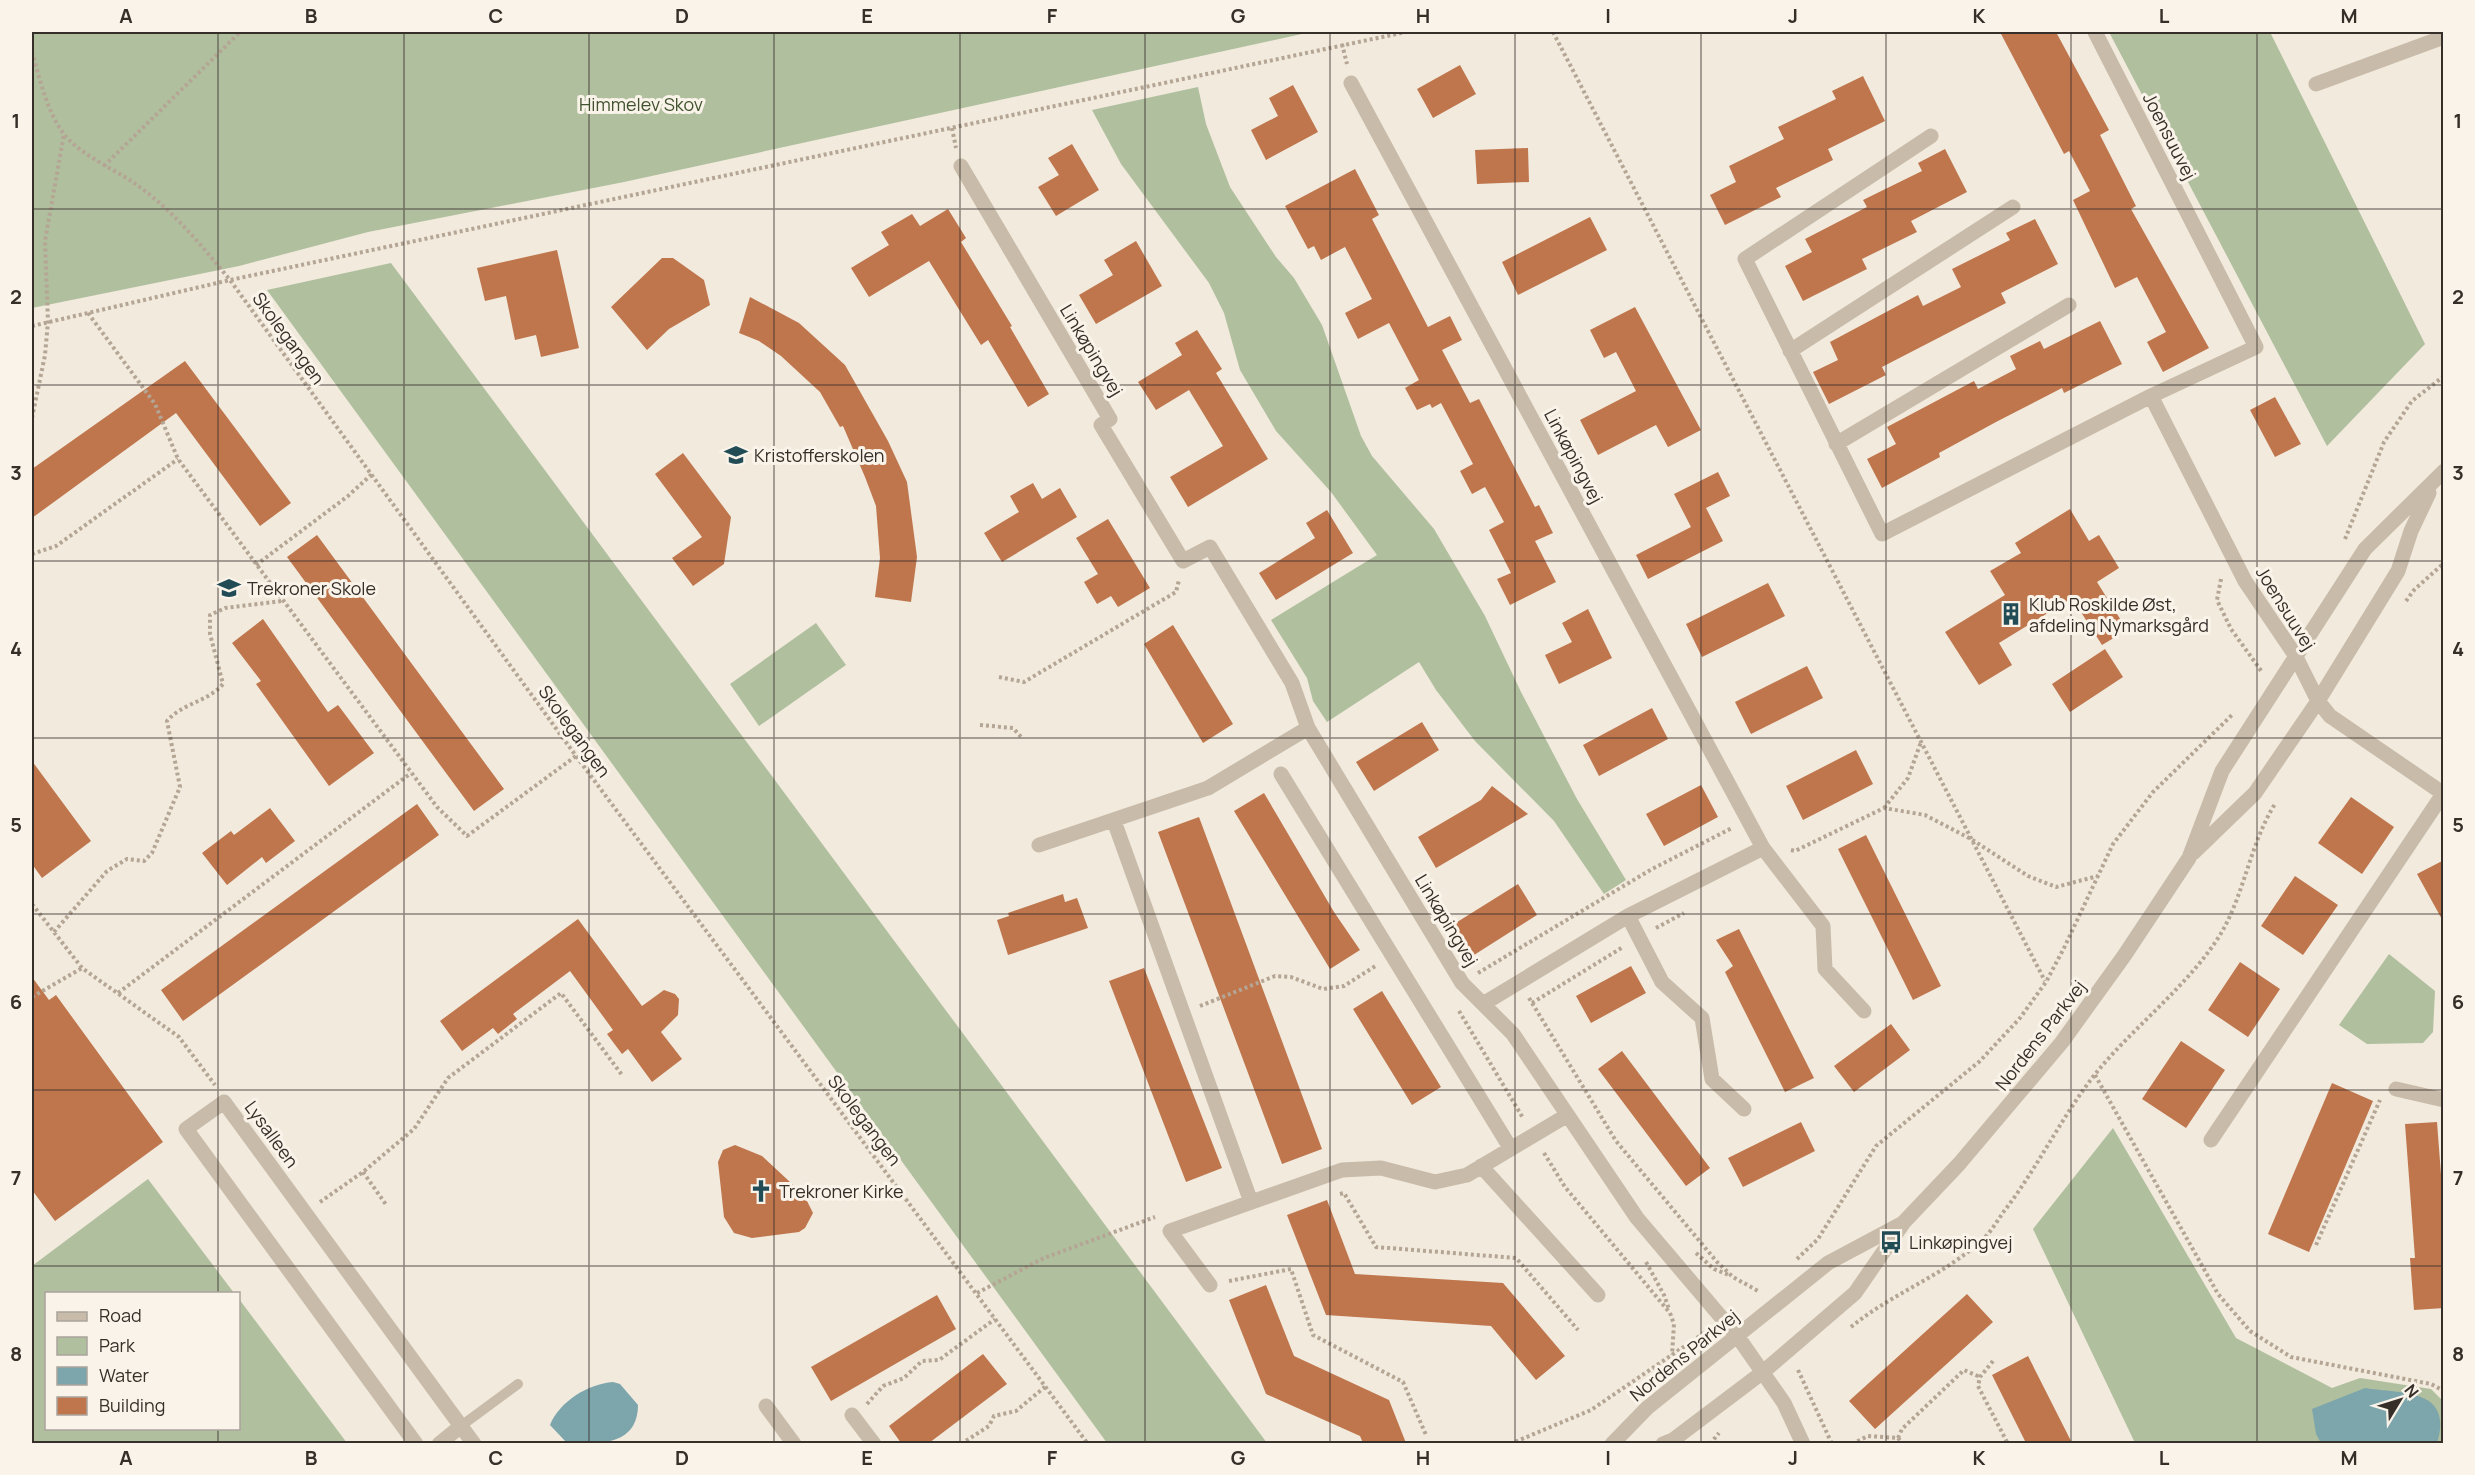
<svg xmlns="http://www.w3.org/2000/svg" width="2475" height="1475" font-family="Manrope,sans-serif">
<rect width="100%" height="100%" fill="#f1eadd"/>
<path fill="#b0bf9e" d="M 32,32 L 1311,32 L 624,182 L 368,232 L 239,266 L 32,308 Z
M 2109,32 L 2270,32 L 2425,344 L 2327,446 Z
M 1198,87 L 1206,124 L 1230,187 L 1276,257 L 1294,278 L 1322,325 L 1361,436 L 1372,456 L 1434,529 L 1485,616 L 1521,692 L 1577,799 L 1626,880 L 1604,894 L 1554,821 L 1475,741 L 1436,690 L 1419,662 L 1327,722 L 1313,701 L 1307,678 L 1271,620 L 1377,555 L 1331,492 L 1276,431 L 1240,370 L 1224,313 L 1209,283 L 1121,164 L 1092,110 Z
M 391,263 L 1267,1443 L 1107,1443 L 267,290 Z
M 816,623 L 846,665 L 759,726 L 730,684 Z
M 2389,954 L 2435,991 L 2433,1032 L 2423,1043 L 2367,1044 L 2339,1025 Z
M 2113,1128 L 2236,1338 L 2332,1388 L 2360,1378 L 2431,1389 L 2443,1401 L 2443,1443 L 2135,1443 L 2033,1229 Z
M 148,1179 L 234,1293 L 46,1294 L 46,1428 L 238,1428 L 239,1299 L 347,1443 L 32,1443 L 32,1266 Z"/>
<path fill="#7da5ac" d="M 613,1382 L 620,1384 L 638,1405 C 638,1447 596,1444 567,1443 L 550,1425 C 560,1401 588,1384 613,1382 Z
M 2365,1388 C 2402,1394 2454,1388 2437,1443 L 2321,1443 L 2316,1434 L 2312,1409 Z"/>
<path fill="#bf764d" d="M 2000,32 L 2056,32 L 2109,130 L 2100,135 L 2136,206 L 2131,209 L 2209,348 L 2163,372 L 2147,342 L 2166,332 L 2137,277 L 2115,288 L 2073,200 L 2090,191 L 2069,151 L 2064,154 Z
M 1460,65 L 1476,94 L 1433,118 L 1417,89 Z
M 1863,76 L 1885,121 L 1828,149 L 1833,160 L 1776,188 L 1781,197 L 1725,225 L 1710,195 L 1736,182 L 1729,166 L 1784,139 L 1778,127 L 1836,99 L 1832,91 Z
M 1293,85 L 1318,132 L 1266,160 L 1251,130 L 1278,116 L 1269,98 Z
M 1072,144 L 1099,190 L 1056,216 L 1038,187 L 1059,175 L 1048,158 Z
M 1528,148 L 1529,182 L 1477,184 L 1475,150 Z
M 1945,149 L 1967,192 L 1911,221 L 1917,232 L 1862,259 L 1867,269 L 1803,301 L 1785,266 L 1812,252 L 1805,239 L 1867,207 L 1863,200 L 1922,171 L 1918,163 Z
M 1355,169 L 1379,215 L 1372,219 L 1428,327 L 1450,316 L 1462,340 L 1442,350 L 1470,403 L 1479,399 L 1535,507 L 1539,505 L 1553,533 L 1535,541 L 1556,582 L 1510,605 L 1497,579 L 1511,573 L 1489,530 L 1504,522 L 1485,487 L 1472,494 L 1460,471 L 1473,464 L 1441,403 L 1432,408 L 1430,404 L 1417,410 L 1405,388 L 1419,380 L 1389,323 L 1358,339 L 1345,313 L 1372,299 L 1345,247 L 1321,260 L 1314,246 L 1308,249 L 1285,206 Z
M 948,209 L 966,238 L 961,242 L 1012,326 L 1010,327 L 1049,394 L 1028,407 L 988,340 L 981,345 L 929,261 L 869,297 L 851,268 L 889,245 L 881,232 L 912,214 L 920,226 Z
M 1590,217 L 1607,250 L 1518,295 L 1502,262 Z
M 2035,219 L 2058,264 L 2001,293 L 2006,303 L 1882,367 L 1886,375 L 1829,404 L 1813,372 L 1838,360 L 1830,342 L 1918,295 L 1923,306 L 1961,287 L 1952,269 L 2010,240 L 2006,233 Z
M 1136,241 L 1162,286 L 1096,324 L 1079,295 L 1113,275 L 1104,260 Z
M 557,250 L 579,348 L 541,357 L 536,335 L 515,340 L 506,296 L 485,301 L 477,268 Z
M 662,258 L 673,258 L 704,280 L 710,305 L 669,329 L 647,350 L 611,307 Z
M 750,297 L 799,323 L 845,365 L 888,441 L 907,482 L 917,557 L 911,602 L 875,597 L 880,558 L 876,506 L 865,477 L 843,426 L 840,427 L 820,392 L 781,356 L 759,341 L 739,333 Z
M 1635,307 L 1701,430 L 1668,447 L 1656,425 L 1598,455 L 1580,420 L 1636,391 L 1616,352 L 1604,358 L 1590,330 Z
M 2100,321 L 2122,364 L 2064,393 L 2062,388 L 1996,422 L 1939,453 L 1940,457 L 1882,488 L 1867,459 L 1896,444 L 1887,427 L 1974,381 L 1978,389 L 2016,369 L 2010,356 L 2040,341 L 2044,349 Z
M 1197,330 L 1222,369 L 1216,373 L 1268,459 L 1188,507 L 1170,477 L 1223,446 L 1189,390 L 1156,410 L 1138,382 L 1182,355 L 1175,343 Z
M 185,361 L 291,503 L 260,526 L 176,413 L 32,518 L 32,469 Z
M 2275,397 L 2301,444 L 2275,457 L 2250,410 Z
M 683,453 L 731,517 L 724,564 L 693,586 L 672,558 L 702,537 L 655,474 Z
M 1718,472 L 1730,496 L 1706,508 L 1723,541 L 1648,579 L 1636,555 L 1691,527 L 1674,494 Z
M 1033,483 L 1042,499 L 1060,488 L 1077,517 L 1002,562 L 984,533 L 1019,512 L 1010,496 Z
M 2070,509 L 2089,541 L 2099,535 L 2119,568 L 2097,582 L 2127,630 L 2102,645 L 2072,598 L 1999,643 L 2012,665 L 1979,685 L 1945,632 L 2005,595 L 1990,571 L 2021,553 L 2015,543 Z
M 1327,510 L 1353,553 L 1276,600 L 1259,573 L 1315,538 L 1306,523 Z
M 1108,519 L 1150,588 L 1118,607 L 1111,596 L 1097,604 L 1084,582 L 1098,574 L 1076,538 Z
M 317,535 L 504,789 L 474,811 L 287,557 Z
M 1768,583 L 1785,616 L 1702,657 L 1686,624 Z
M 1588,609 L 1612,658 L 1559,684 L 1545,655 L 1572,642 L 1562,623 Z
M 263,619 L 328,712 L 338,705 L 374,753 L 329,786 L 256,684 L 261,681 L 232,643 Z
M 1173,625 L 1233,724 L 1203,743 L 1144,644 Z
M 2105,649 L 2123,677 L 2070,712 L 2052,684 Z
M 1807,666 L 1823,698 L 1751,734 L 1735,702 Z
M 1652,708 L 1668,739 L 1599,776 L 1583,745 Z
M 1422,722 L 1439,750 L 1374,791 L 1356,762 Z
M 1856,750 L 1873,784 L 1803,820 L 1786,786 Z
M 32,761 L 91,841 L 42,878 L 32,864 Z
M 1701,785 L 1718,817 L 1664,846 L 1646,814 Z
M 1492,786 L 1528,814 L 1436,868 L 1418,837 L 1481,800 Z
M 1264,793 L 1334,912 L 1360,950 L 1330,969 L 1234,811 Z
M 2351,797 L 2394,827 L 2362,874 L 2318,843 Z
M 417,804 L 439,835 L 183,1021 L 161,990 Z
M 270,808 L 295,841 L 266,863 L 262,857 L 227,885 L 202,853 L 231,831 L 234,835 Z
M 1199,817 L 1322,1149 L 1282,1164 L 1158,832 Z
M 1866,835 L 1941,986 L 1913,1000 L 1838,849 Z
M 2444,860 L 2444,923 L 2417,874 Z
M 2295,876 L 2338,905 L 2303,955 L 2261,926 Z
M 1518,884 L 1537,915 L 1474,955 L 1454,924 Z
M 1063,894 L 1065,902 L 1077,898 L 1088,928 L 1008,955 L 997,920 L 1009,916 L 1008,913 Z
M 578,919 L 642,1006 L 664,990 L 675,994 L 679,999 L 678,1015 L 661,1032 L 682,1059 L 652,1082 L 628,1049 L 622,1054 L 607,1034 L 613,1030 L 570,971 L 513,1014 L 517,1019 L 498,1034 L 493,1028 L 462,1051 L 440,1021 Z
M 1739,929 L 1814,1078 L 1785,1092 L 1725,972 L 1733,966 L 1716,940 Z
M 2240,962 L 2280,989 L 2248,1037 L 2208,1010 Z
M 1631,966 L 1646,993 L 1591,1023 L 1576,996 Z
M 1144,968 L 1222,1168 L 1186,1182 L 1109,981 Z
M 32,977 L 49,1000 L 56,995 L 163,1142 L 55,1221 L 32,1190 Z
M 1382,991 L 1441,1087 L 1412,1105 L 1353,1009 Z
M 1891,1024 L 1910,1050 L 1854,1092 L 1834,1066 Z
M 2181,1041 L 2225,1070 L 2186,1128 L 2142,1099 Z
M 1622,1051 L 1710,1168 L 1686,1186 L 1598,1069 Z
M 2332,1083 L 2373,1101 L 2309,1252 L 2268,1234 Z
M 1801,1122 L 1815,1151 L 1743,1187 L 1728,1158 Z
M 2437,1122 L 2444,1214 L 2444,1308 L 2414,1310 L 2410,1258 L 2415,1258 L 2405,1124 Z
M 735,1145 L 762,1156 L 804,1195 L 813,1213 L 805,1228 L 799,1232 L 752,1238 L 734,1233 L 724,1217 L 718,1162 L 723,1150 Z
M 1327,1200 L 1355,1274 L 1503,1283 L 1565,1356 L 1536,1380 L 1491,1326 L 1326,1315 L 1287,1215 Z
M 1266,1285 L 1294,1356 L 1389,1400 L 1406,1443 L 1363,1443 L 1360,1436 L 1266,1394 L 1229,1300 Z
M 1967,1294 L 1993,1322 L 1875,1429 L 1849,1401 Z
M 937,1295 L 956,1329 L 831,1401 L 811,1367 Z
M 983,1354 L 1007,1384 L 929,1443 L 901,1443 L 889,1426 Z
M 2028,1356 L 2072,1443 L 2026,1443 L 1992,1375 Z"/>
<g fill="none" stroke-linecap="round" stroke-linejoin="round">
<path stroke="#b4a594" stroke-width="4" stroke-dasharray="3 3" stroke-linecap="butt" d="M 1553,32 L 2045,981
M 1342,44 L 1347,64
M 32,52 C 40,79 46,109 63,133 C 80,155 111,167 134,183 C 172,209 201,245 230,280 L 576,756 L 1088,1444
M 952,128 L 956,148
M 104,166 L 240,32
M 88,313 L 155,404 L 178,459 L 437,807 L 467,836 L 576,756
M 32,326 L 230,280 L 1406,32
M 32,418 L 45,355 L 48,322 L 45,241 L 64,134
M 2345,539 L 2384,442 L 2412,401 L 2444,376
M 32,554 L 56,546 L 178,459
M 256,565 L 348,496 L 372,474
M 2221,579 L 2217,600 L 2231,629 L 2262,672
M 2406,601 L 2414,590 L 2444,563
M 999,677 L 1024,682 L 1176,592 L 1179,580
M 980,725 L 1013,728 L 1023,739
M 1884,808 L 1908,778 L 1921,742
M 1791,850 L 1795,851 L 1884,808 L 1925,815 L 1971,839 L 2028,876 L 2056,887 L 2098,876
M 32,904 L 82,968 L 179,1037 L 215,1085
M 1656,928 L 1684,913
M 54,932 L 107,871 L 127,859 L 144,861 L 152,853 L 180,787 L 167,721 C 182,703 208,702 223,684 L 210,634 L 210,615 L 225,608 L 282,601
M 1478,973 L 1652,869 L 1732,828
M 118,993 L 411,773
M 32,997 L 82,968
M 1529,998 L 1616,1141 L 1717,1262 L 1733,1277 L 1760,1292
M 1532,1003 L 1623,947
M 1200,1006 L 1275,976 L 1291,977 L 1323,989 L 1344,986 L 1377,965
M 1459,1011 L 1523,1118
M 2095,1075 L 2218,1294 L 2250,1331 L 2291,1357 L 2431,1384 L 2444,1391
M 1544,1153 L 1565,1187 L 1670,1313 L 1674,1324 L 1672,1355
M 363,1172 L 387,1206
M 1340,1194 L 1344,1193 L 1376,1247 L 1516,1258 L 1578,1330
M 320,1202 L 363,1172 L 414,1129 L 448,1078 L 561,993 L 622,1075
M 2316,1245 L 2380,1100
M 1696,1253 L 1714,1269 L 1729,1275
M 1797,1259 L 1818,1239 L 1876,1146 L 1980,1061 L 2020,1018 L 2046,982 L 2064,948 L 2113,844 L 2153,792 L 2233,714
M 1646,1262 L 1664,1295 L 1669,1309
M 1229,1281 L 1291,1269 L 1313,1335 L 1403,1382 L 1426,1435
M 977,1293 L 1044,1258 L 1155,1217
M 1851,1327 C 1892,1293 1944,1276 1983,1239 C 1992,1231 1998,1219 2005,1210 C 2038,1167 2062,1116 2096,1073 C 2135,1025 2192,983 2223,930 C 2245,890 2251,842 2275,804
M 1993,1361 L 1980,1377 L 1978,1386 L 2008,1444
M 1798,1370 L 1832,1444
M 867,1404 L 883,1386 L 904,1378 L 922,1361 L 939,1360 L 995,1319
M 1898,1438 L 1902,1429 L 1964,1370 L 1980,1377
M 961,1444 L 989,1426 L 994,1416 L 1016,1411 L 1046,1386
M 1510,1444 L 1591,1410 L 1707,1331
M 1710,1444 L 1719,1433
M 1852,1444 L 1868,1436 L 1898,1438 L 1903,1444"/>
<path stroke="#c8bba9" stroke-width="10" d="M 461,1426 L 518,1384"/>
<path stroke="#c8bba9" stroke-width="15" d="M 1351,83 L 1763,848 L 1628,916 L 1483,1004
M 2316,84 L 2444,37
M 1931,136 L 1745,259 L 1882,534 L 2151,396 L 2256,347 L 2095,32
M 961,166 L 1110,419 L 1101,425 L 1183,561 L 1210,547 L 1292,683 L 1308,728 L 1462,983 L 1513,1034 L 1637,1218 L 1738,1337 L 1784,1403 L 1803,1444
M 1790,351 L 2013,207
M 2151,396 L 2245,581 L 2295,655 L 2318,701 L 2330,716 L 2444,794
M 1836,444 L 2069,305
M 1281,774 L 1511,1149
M 1114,821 L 1251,1202
M 1039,845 L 1208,788 L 1308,728
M 1763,848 L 1823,926 L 1825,969 L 1864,1011
M 2193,853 L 2255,793 L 2318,701 L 2398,571 L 2411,531 L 2429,493
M 1628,916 L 1662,982 L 1702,1018 L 1712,1079 L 1744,1109
M 2396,1089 L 2444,1100
M 2211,1140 L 2443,794
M 1481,1166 L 1598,1295
M 1210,1285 L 1170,1231 L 1342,1170 L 1381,1168 L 1435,1182 L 1467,1175 L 1566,1116
M 766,1406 L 794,1444
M 852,1415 L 874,1444
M 416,1444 L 186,1129 L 224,1102 L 474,1444
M 439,1444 L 461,1426
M 1612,1444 L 1647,1408 L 1828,1263 L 1901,1224
M 1663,1444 L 1673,1440 L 1763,1372 L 1855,1293 L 1904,1222 L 1959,1164 L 2062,1042 L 2124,956 L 2189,858 L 2222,771 L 2365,549 L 2444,471"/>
</g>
<path fill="none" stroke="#362e29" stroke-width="1.5" stroke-opacity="0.55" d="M 218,32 L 218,1294M 404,32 L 404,1444M 589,32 L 589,1444M 774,32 L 774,1444M 960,32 L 960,1444M 1145,32 L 1145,1444M 1330,32 L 1330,1444M 1515,32 L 1515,1444M 1701,32 L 1701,1444M 1886,32 L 1886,1444M 2071,32 L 2071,1444M 2257,32 L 2257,1444M 32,209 L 2444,209M 32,385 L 2444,385M 32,561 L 2444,561M 32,738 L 2444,738M 32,914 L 2444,914M 32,1090 L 2444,1090M 32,1266 L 2444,1266M 218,1428 L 218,1444"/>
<defs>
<g id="school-bare" transform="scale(1.8)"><path d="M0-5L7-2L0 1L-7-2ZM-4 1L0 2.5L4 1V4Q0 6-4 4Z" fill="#214b55" stroke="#f9f3e9" stroke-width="2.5" paint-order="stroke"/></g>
<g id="building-bare" transform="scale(1.8)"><path d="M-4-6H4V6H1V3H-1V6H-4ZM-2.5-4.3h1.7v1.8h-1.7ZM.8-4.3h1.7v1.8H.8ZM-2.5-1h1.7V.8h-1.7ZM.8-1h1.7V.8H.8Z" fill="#214b55" stroke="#f9f3e9" stroke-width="2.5" paint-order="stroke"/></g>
<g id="church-bare" transform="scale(1.8)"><path d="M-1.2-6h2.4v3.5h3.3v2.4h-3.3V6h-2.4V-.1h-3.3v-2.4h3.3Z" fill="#214b55" stroke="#f9f3e9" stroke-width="2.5" paint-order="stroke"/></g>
<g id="bus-bare" transform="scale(1.8)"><path d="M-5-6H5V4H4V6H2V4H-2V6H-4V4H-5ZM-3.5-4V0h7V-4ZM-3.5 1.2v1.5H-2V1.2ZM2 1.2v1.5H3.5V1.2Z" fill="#214b55" stroke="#f9f3e9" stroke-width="2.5" paint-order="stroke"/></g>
</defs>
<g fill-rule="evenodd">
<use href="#school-bare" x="736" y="455"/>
<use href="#school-bare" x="229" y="588"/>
<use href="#building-bare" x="2011" y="614"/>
<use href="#church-bare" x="761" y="1191"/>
<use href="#bus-bare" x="1891" y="1242"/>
</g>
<g text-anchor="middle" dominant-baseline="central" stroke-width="6" stroke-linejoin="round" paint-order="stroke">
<g font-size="18" fill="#41532e" stroke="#f9f3e9">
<text x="641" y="104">Himmelev Skov</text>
</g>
<g font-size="18" fill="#362e29" stroke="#f9f3e9">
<text transform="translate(2170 136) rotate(63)">Joensuuvej</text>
<text transform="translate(289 338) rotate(54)">Skolegangen</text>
<text transform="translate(1092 350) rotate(59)">Linkøpingvej</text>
<text transform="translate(1574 456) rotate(62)">Linkøpingvej</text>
<text transform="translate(2286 608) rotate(58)">Joensuuvej</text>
<text transform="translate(575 731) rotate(54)">Skolegangen</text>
<text transform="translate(1447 920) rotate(59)">Linkøpingvej</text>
<text transform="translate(2040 1035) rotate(-52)">Nordens Parkvej</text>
<text transform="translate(865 1120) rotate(53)">Skolegangen</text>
<text transform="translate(272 1134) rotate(54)">Lysalleen</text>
<text transform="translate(1684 1355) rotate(-39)">Nordens Parkvej</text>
</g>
<g font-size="18" fill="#362e29" stroke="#f9f3e9" text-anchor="start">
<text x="754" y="455">Kristofferskolen</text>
<text x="247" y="588">Trekroner Skole</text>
<text x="2029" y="604">Klub Roskilde Øst,<tspan x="2029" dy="21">afdeling Nymarksgård</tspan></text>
<text x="779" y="1191">Trekroner Kirke</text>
<text x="1909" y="1242">Linkøpingvej</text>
</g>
</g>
<rect width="2475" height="1475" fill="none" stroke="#f9f3e9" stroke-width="66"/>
<rect x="45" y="1292" width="195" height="138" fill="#f9f3e9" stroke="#aba49c" stroke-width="1.5"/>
<rect x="57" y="1312" width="30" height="9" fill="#c8bba9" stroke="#aba49c" stroke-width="1.5"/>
<text x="99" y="1322" font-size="18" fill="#362e29">Road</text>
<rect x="57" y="1337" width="30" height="18" fill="#b0bf9e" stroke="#aba49c" stroke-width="1.5"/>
<text x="99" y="1352" font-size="18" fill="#362e29">Park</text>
<rect x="57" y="1367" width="30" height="18" fill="#7da5ac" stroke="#aba49c" stroke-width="1.5"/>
<text x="99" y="1382" font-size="18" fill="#362e29">Water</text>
<rect x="57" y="1397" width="30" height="18" fill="#bf764d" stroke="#aba49c" stroke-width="1.5"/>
<text x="99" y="1412" font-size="18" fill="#362e29">Building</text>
<g transform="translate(2400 1400) rotate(52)" stroke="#f9f3e9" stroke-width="4.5" paint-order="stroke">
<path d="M0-4.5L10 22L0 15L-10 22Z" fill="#362e29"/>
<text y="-9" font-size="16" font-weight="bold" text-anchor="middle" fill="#362e29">N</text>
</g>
<rect x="33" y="33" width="2409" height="1409" fill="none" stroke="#362e29" stroke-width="2"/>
<g font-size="20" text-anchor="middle" font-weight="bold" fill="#362e29">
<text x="126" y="23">A</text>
<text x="311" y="23">B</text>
<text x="496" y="23">C</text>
<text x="682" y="23">D</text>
<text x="867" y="23">E</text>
<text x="1052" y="23">F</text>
<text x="1238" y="23">G</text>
<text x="1423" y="23">H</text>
<text x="1608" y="23">I</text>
<text x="1793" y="23">J</text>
<text x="1979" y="23">K</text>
<text x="2164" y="23">L</text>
<text x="2349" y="23">M</text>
<text x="16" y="128">1</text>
<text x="2458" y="128">1</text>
<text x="16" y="304">2</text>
<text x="2458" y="304">2</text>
<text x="16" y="480">3</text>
<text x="2458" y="480">3</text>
<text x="16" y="656">4</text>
<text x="2458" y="656">4</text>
<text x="16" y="832">5</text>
<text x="2458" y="832">5</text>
<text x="16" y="1009">6</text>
<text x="2458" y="1009">6</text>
<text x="16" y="1185">7</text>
<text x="2458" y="1185">7</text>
<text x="16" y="1361">8</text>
<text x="2458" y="1361">8</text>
<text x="126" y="1465">A</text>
<text x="311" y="1465">B</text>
<text x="496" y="1465">C</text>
<text x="682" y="1465">D</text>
<text x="867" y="1465">E</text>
<text x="1052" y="1465">F</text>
<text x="1238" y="1465">G</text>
<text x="1423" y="1465">H</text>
<text x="1608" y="1465">I</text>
<text x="1793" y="1465">J</text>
<text x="1979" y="1465">K</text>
<text x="2164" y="1465">L</text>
<text x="2349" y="1465">M</text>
</g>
</svg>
